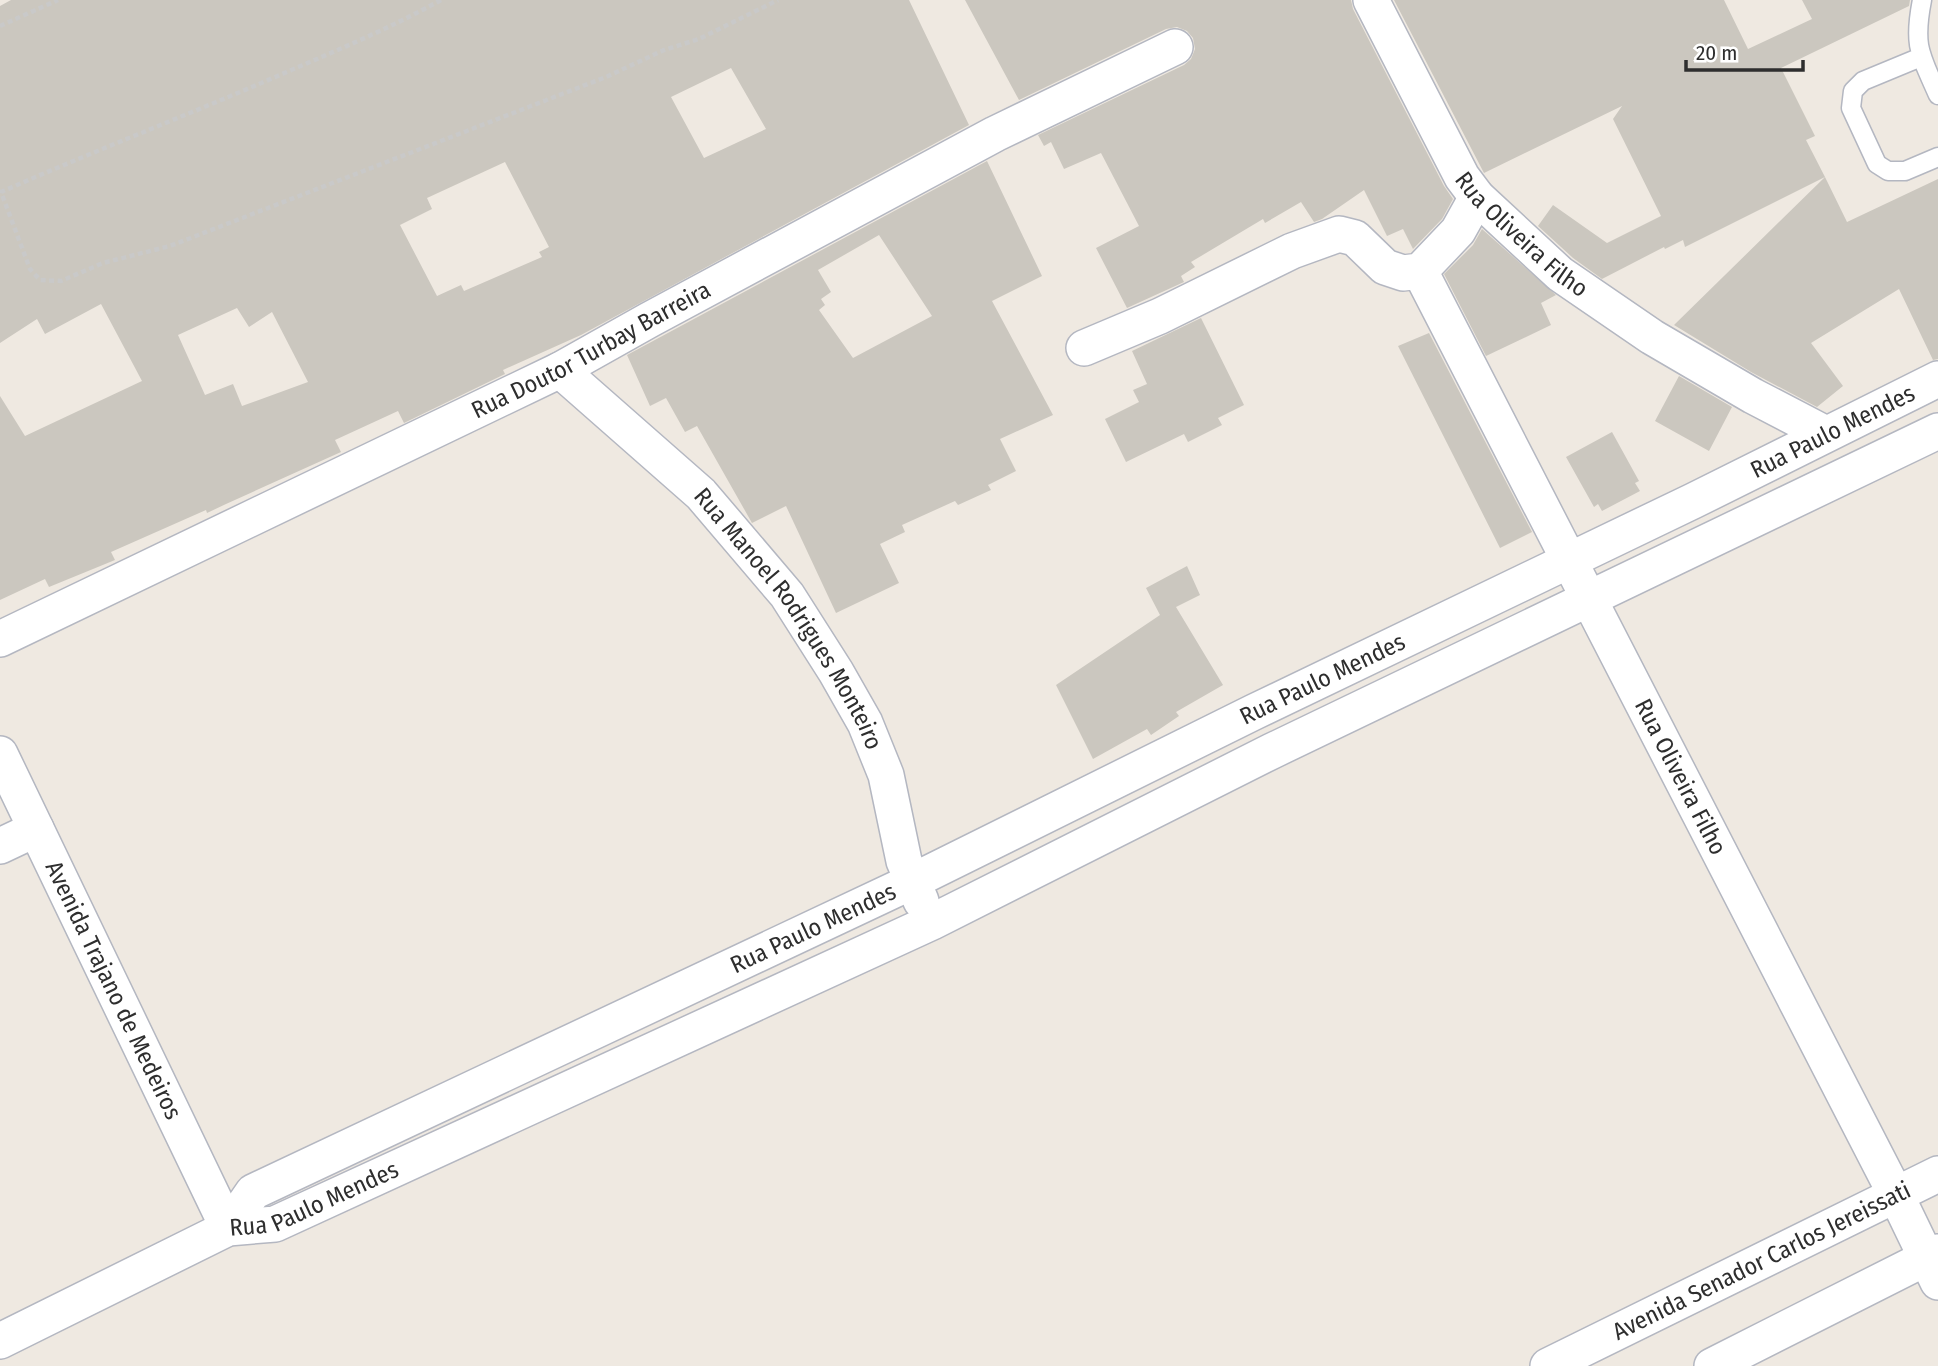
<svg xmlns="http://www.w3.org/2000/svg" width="1938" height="1366" font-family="'Fira Sans Condensed',sans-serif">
<rect width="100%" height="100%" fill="#efe9e1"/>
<path fill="#cbc7bf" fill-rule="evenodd" d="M 11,0 L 909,0 L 969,125 L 581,335 L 503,370 L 505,374 L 404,423 L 398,411 L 335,440 L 341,452 L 226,504 L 207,513 L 206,510 L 111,552 L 115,560 L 49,587 L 45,579 L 0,600 L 0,396 L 25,436 L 142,381 L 101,304 L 45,334 L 37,319 L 0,343 L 0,6 ZM 731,68 L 766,129 L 704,158 L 671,97 ZM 505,162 L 549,247 L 539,252 L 542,257 L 464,291 L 461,285 L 437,296 L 400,225 L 432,209 L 427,198 ZM 237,308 L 249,327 L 272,312 L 308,382 L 242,406 L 233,384 L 205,395 L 178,335 Z
M 965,0 L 1351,0 L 1353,9 L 1444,186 L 1453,199 L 1442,219 L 1413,249 L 1403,229 L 1387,236 L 1364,190 L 1322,219 L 1314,222 L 1301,202 L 1265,223 L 1263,219 L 1191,262 L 1195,267 L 1181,276 L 1184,282 L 1127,308 L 1096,248 L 1139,226 L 1101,153 L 1064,169 L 1051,142 L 1044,146 L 1038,135 L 1184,65 L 1191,59 L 1195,49 L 1193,38 L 1187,31 L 1177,27 L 1166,29 L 1019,100 Z
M 1394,0 L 1724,0 L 1748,49 L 1812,19 L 1802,0 L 1910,0 L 1909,6 L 1781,68 L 1815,136 L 1806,140 L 1825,177 L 1685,247 L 1683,240 L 1665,249 L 1664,247 L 1602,279 L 1573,258 L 1538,226 L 1553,205 L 1607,243 L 1661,216 L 1613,119 L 1622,106 L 1484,173 Z
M 987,161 L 1042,276 L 992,301 L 1053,415 L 1000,439 L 1016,471 L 988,485 L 991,490 L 958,505 L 955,501 L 902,525 L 905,532 L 880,544 L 899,583 L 836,613 L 786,506 L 752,523 L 697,426 L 685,432 L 666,398 L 650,406 L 627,355 ZM 879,235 L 932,316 L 853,358 L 819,310 L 825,305 L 821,299 L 831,292 L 818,270 Z
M 1825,177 L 1847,222 L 1938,179 L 1938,359 L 1933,360 L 1899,289 L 1811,343 L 1843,386 L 1817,407 L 1751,372 L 1674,325 Z
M 1482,229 L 1556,295 L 1541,303 L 1551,325 L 1486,356 L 1444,274 L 1473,245 Z
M 1201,318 L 1244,405 L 1218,418 L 1222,425 L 1188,442 L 1184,434 L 1126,462 L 1105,419 L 1139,402 L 1133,390 L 1147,384 L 1132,351 Z
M 1429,333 L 1532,532 L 1500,548 L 1398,346 Z
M 1679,376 L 1732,407 L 1709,451 L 1655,421 Z
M 1612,432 L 1639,481 L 1635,483 L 1640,491 L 1602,511 L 1598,504 L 1594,507 L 1566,457 Z
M 1187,566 L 1200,595 L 1176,607 L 1223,685 L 1176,712 L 1179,716 L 1151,735 L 1147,729 L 1093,759 L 1056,685 L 1163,613 L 1160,615 L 1146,588 Z"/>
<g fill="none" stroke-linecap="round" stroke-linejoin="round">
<g stroke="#b4b7c1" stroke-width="21">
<path id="lane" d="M 1922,0 C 1913,46 1920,54 1938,95
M 1921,57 L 1863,81 L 1853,91 L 1851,108 L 1877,164 L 1888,171 L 1905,171 L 1938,157"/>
</g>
<g stroke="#b4b7c1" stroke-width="38">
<g id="street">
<path id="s1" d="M 1371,0 L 1462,177 L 1477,197 L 1560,274 L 1652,337 L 1753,396 L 1826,434"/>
<path id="s2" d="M 1420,271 L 1896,1195 L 1938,1282"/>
<path d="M 1084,348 L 1160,316 L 1292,251 L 1339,234 L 1355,238 L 1385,267 L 1403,273 L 1420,271 L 1458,231 L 1477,197"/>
<path id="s3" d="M 560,370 L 701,494 L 787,595 L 836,672 L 865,723 L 886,775 L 904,861 L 921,901"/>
<path id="s4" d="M 0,639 L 560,370 L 649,320 L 995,134 L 1175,47"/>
<path id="s5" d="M 0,754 L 228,1228"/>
<path d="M 0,846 L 36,829"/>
<path id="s6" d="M 228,1228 L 253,1192 L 911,882 L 1254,712 L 1693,501 L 1938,379"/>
<path id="s7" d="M 0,1341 L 228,1228 L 275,1224 L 932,922 L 1272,751 L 1938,431"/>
<path id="s8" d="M 1548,1366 L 1938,1174"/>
<path d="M 1712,1366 L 1938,1252"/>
</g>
</g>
<path stroke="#c9c9c9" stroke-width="4.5" stroke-dasharray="5 3.5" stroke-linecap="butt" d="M 441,0 C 394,26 345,47 296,68 C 198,111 99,149 1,192 L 30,269 L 40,280 L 61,281 L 103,263 L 170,246 L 606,77 L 664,50 L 699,39 L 778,0
M 0,26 L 58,0"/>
<use href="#lane" stroke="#fff" stroke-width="18"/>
<use href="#street" stroke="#fff" stroke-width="35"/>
</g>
<g text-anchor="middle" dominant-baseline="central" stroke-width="5" stroke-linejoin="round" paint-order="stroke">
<g font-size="24" fill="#2e2e2e" stroke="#fff">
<text stroke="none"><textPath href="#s1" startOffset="282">Rua Oliveira Filho</textPath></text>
<text stroke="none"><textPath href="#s4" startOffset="658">Rua Doutor Turbay Barreira</textPath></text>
<text stroke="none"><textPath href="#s6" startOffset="1797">Rua Paulo Mendes</textPath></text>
<text stroke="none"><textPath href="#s3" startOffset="341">Rua Manoel Rodrigues Monteiro</textPath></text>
<text stroke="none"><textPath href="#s6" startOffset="1230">Rua Paulo Mendes</textPath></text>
<text stroke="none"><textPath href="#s2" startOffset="569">Rua Oliveira Filho</textPath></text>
<text stroke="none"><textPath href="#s6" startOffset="663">Rua Paulo Mendes</textPath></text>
<text stroke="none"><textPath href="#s5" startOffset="262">Avenida Trajano de Medeiros</textPath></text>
<text stroke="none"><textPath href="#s7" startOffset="346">Rua Paulo Mendes</textPath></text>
<text stroke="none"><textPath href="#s8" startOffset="238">Avenida Senador Carlos Jereissati</textPath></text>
</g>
</g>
<path d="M1686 60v10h117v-10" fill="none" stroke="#2e2e2e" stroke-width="3.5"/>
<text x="1696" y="60" font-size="21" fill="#2e2e2e" stroke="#ffffff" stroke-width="5" paint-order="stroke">20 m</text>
</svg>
